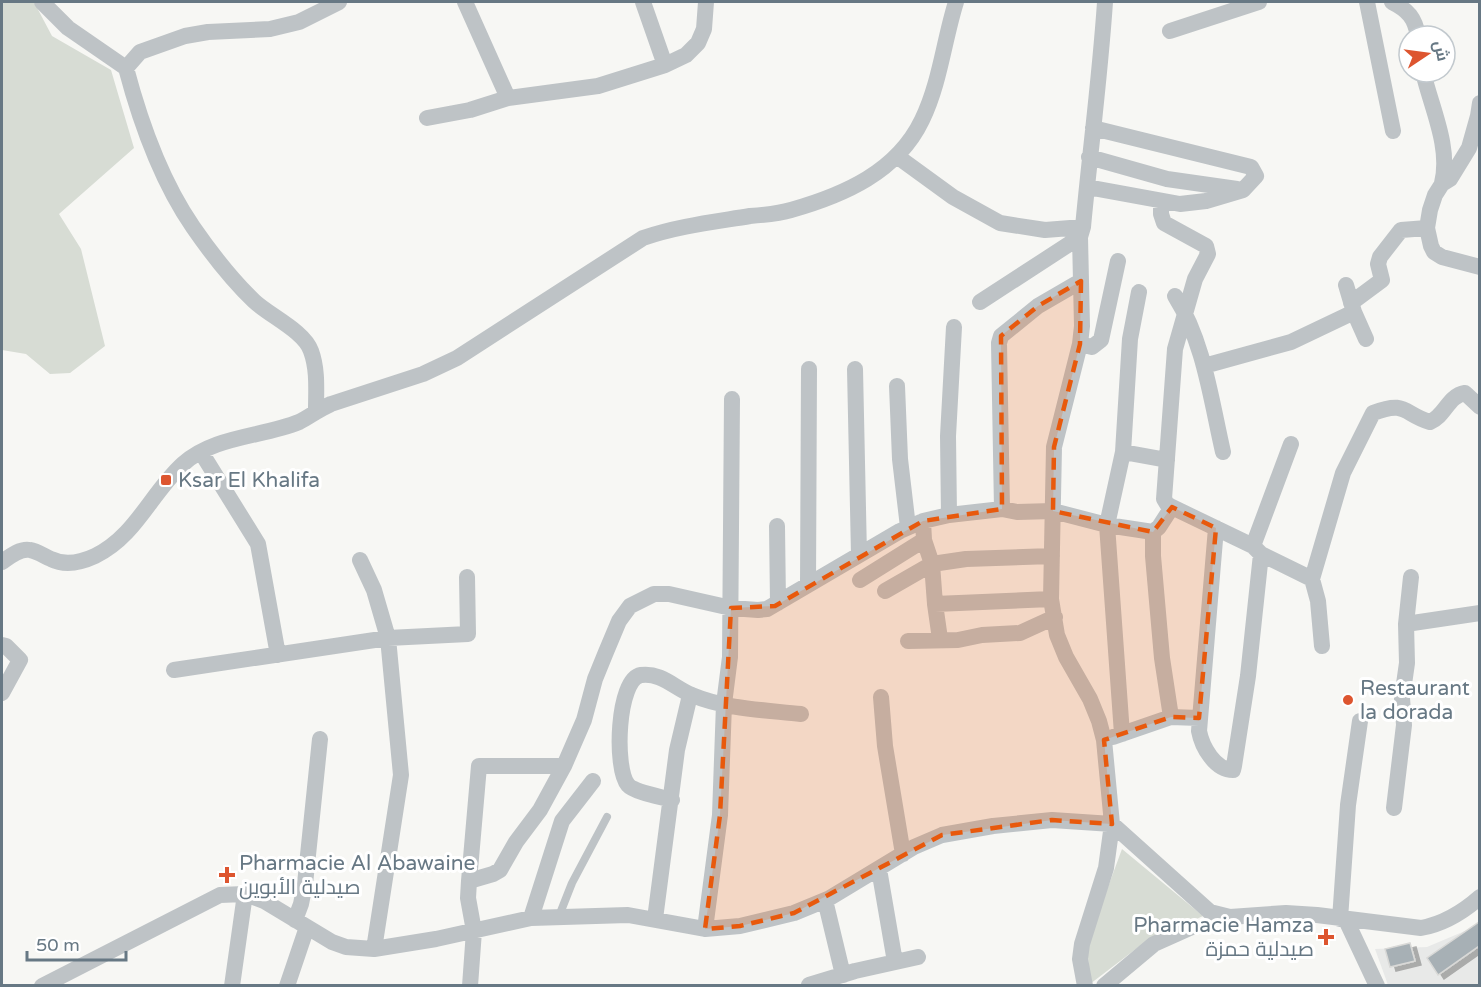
<svg xmlns="http://www.w3.org/2000/svg" width="1481" height="987" font-family="'Varela Round',Cairo,sans-serif">
<defs>
<filter id="shadow"><feDropShadow dx="6" dy="4" stdDeviation="0" flood-color="#0004"/></filter>
</defs>
<rect width="100%" height="100%" fill="#f7f7f4"/>
<path fill="#e8e9e8" d="M 1479,925 L 1479,985 L 1388,985 L 1375,949 L 1427,947 Z"/>
<path fill="#d7dcd4" d="M 2,2 L 34,2 L 52,36 L 111,70 L 134,148 L 59,214 L 81,249 L 105,346 L 70,373 L 50,374 L 26,354 L 2,350 Z
M 1122,849 L 1203,916 L 1141,945 L 1090,984 L 1087,944 Z"/>
<path fill="#a7b0b5" stroke="#d9d9d7" stroke-width="1.5" filter="url(#shadow)" d="M 1479,922 L 1479,946 L 1438,975 L 1427,958 Z
M 1410,943 L 1415,961 L 1390,967 L 1385,949 Z"/>
<g fill="none" stroke-linecap="round" stroke-linejoin="round">
<path stroke="#bec3c6" stroke-width="8" d="M 559,916 L 572,883 L 607,817"/>
<path stroke="#bec3c6" stroke-width="16" d="M 42,2 L 68,28 L 126,68 C 140,121 162,182 193,227 C 211,253 232,280 254,301 C 270,316 304,331 311,351 C 318,370 316,391 316,410
M 465,2 L 508,98
M 643,2 L 665,65
M 1367,2 L 1393,131
M 1392,2 C 1408,10 1415,18 1418,36
M 1170,31 L 1259,2
M 126,68 L 140,52 L 185,36 L 208,32 L 270,29 L 299,22 L 339,2
M 1423,72 C 1431,107 1451,147 1442,183
M 1480,103 L 1478,116 L 1469,148 L 1450,179 L 1442,184 L 1435,195 L 1430,210 L 1427,228 L 1431,246 L 1434,252 L 1442,257 L 1480,267
M 427,118 L 470,110 L 508,98 L 598,86 L 665,65 L 686,55 L 698,43 L 704,29 L 706,2
M 898,157 L 953,197 L 1000,223 L 1045,230 L 1083,227
M 1089,157 L 1167,179 L 1237,189
M 1087,187 L 1180,204 L 1206,201 L 1243,190 L 1256,176 L 1251,167 L 1093,128
M 1161,202 L 1161,214 L 1164,223 L 1206,246 L 1208,254 L 1195,279 L 1175,349 L 1164,499 L 1167,504 L 1172,507 L 1253,546 L 1261,554 L 1312,579
M 1346,285 L 1354,312 L 1366,339
M 1175,296 C 1204,342 1211,400 1223,452
M 980,302 L 1080,237
M 1351,303 L 1382,280 L 1378,264 L 1380,257 L 1401,230 L 1427,228
M 1080,344 L 1092,347 L 1101,340 L 1118,261
M 1204,366 L 1291,342 L 1354,312
M 855,369 L 859,555
M 897,386 L 900,459 L 908,527
M 201,452 L 258,544 L 278,655
M 1123,452 L 1167,460
M 1002,509 L 999,343 L 1001,336 L 1038,306 L 1081,281
M 949,515 L 948,436 L 954,327
M 923,521 L 924,540 L 932,564 L 935,604 L 940,639
M 777,526 L 778,603
M 1216,528 L 1199,731 C 1202,747 1215,770 1233,770 L 1234,766 L 1248,676 L 1261,554
M 1153,532 L 1153,556 L 1162,658 L 1171,717
M 1253,546 L 1291,444
M 360,560 L 374,590 L 388,638 L 401,775 L 374,949
M 2,562 C 9,557 20,548 30,550 C 37,551 44,556 51,559 C 65,566 82,562 95,556 C 136,536 151,493 183,464 C 214,436 262,437 299,422 C 309,417 319,409 331,404 L 423,374 L 457,358 L 643,238 C 678,226 714,222 750,216 C 764,215 778,214 791,210 C 844,195 897,172 922,120 C 940,83 944,40 956,2
M 860,580 L 924,540
M 808,585 L 809,369
M 885,591 L 932,564 L 966,559 L 1052,556
M 935,604 L 1051,599
M 1406,624 L 1480,613
M 908,641 L 958,640 L 982,635 L 1020,633 L 1055,617
M 2,645 L 6,646 L 20,660 L 2,693
M 1322,646 L 1318,601 L 1312,579 L 1343,473 L 1373,413 C 1407,400 1403,414 1430,422 C 1445,416 1448,396 1465,393 L 1480,407
M 174,670 L 388,638 L 468,634 L 467,577
M 881,697 L 885,746 L 903,854
M 1122,734 L 1107,525 L 1123,452 L 1130,339 L 1139,292
M 1113,737 L 1171,717 L 1199,718
M 672,800 C 662,797 634,792 628,785 C 614,769 617,679 641,675 C 661,672 676,689 692,695 C 725,709 765,710 801,714
M 1394,808 L 1404,725 L 1402,698 L 1407,663 L 1406,624 L 1411,577
M 879,869 L 895,962
M 469,881 L 479,766 L 564,766
M 825,900 L 843,975
M 531,918 L 562,821 L 593,781
M 655,919 L 677,750 L 690,695
M 1340,919 L 1348,805 L 1360,721
M 295,920 L 301,904 L 305,884 L 320,739
M 1346,920 L 1377,986
M 705,929 L 720,815 L 724,704 L 730,657 L 732,399
M 809,985 L 855,971 L 918,957
M 42,986 L 220,895 L 245,894 L 264,901 L 332,942 L 346,947 L 374,949 L 436,939 L 531,918 L 628,915 L 705,929 L 740,926 L 794,913 L 828,899 L 914,847 L 942,835 L 993,826 L 1052,820 L 1112,824 L 1210,912 L 1230,917 L 1286,913 L 1317,915 L 1421,928 C 1443,924 1463,912 1480,897
M 232,986 L 245,894
M 287,986 L 307,927
M 470,986 L 474,931 L 468,898 L 469,881 L 493,874 L 500,870 L 516,842 L 540,810 L 564,766 L 584,720 L 595,679 L 606,652 L 619,621 L 630,606 L 654,594 L 669,594 L 731,608 L 758,610 L 767,609 L 900,531 L 923,521 L 949,515 L 1002,509 L 1017,512 L 1053,511 L 1107,525 L 1153,532 L 1159,527 L 1172,507
M 1085,986 L 1080,959 L 1082,944 L 1106,868 L 1112,824 L 1104,740 L 1099,721 L 1090,699 L 1066,657 L 1057,635 L 1051,599 L 1054,447 L 1080,344 L 1082,326 L 1080,237 L 1083,227 C 1090,152 1100,77 1105,2
M 1104,986 L 1154,944 L 1192,927"/>
</g>
<path fill="#e8590c" fill-opacity="0.2" stroke="#e8590c" stroke-width="4.5" stroke-dasharray="12 8" stroke-linejoin="round" d="M 1081,281 L 1080,344 L 1054,447 L 1053,511 L 1153,532 L 1172,507 L 1216,528 L 1199,718 L 1171,717 L 1104,740 L 1112,824 L 1052,820 L 942,835 L 794,913 L 740,926 L 705,929 L 720,815 L 731,608 L 775,606 L 923,521 L 1002,509 L 1001,336 L 1038,306 Z"/>
<g fill="#dd552f" stroke="#fff" stroke-width="2">
<rect x="160" y="474" width="12" height="12" rx="3"/>
<circle cx="1348" cy="700" r="6"/>
<path d="M224 866h6v6h6v6h-6v6h-6v-6h-6v-6h6z"/>
<path d="M1323 928h6v6h6v6h-6v6h-6v-6h-6v-6h6z"/>
</g>
<g text-anchor="middle" dominant-baseline="central" stroke-width="6" stroke-linejoin="round" paint-order="stroke">
<g font-size="21" fill="#677884" stroke="#fff" text-anchor="start">
<text x="178" y="480">Ksar El Khalifa</text>
<text x="1360" y="688">Restaurant<tspan x="1360" dy="24">la dorada</tspan></text>
<text x="239" y="863">Pharmacie Al Abawaine<tspan x="239" dy="24">صيدلية الأبوين</tspan></text>
<text x="1314" y="925" text-anchor="end">Pharmacie Hamza<tspan x="1314" dy="24">صيدلية حمزة</tspan></text>
</g>
</g>
<rect width="1481" height="987" fill="none" stroke="#677884" stroke-width="6"/>
<g transform="translate(1427 54) rotate(77)"><circle r="28" fill="#ffffff" stroke="#c2c9ce" stroke-width="1.5"/>
<path d="M0-4.5L10 22L0 15L-10 22Z" fill="#dd552f"/>
<text y="-9" font-size="16" font-weight="bold" text-anchor="middle" fill="#677884">ش</text>
</g>
<path d="M27 951v9h99v-9" fill="none" stroke="#677884" stroke-width="3"/>
<text x="36" y="951" font-size="18" fill="#677884" stroke="#ffffff" stroke-width="4.5" paint-order="stroke">50 m</text>
</svg>
